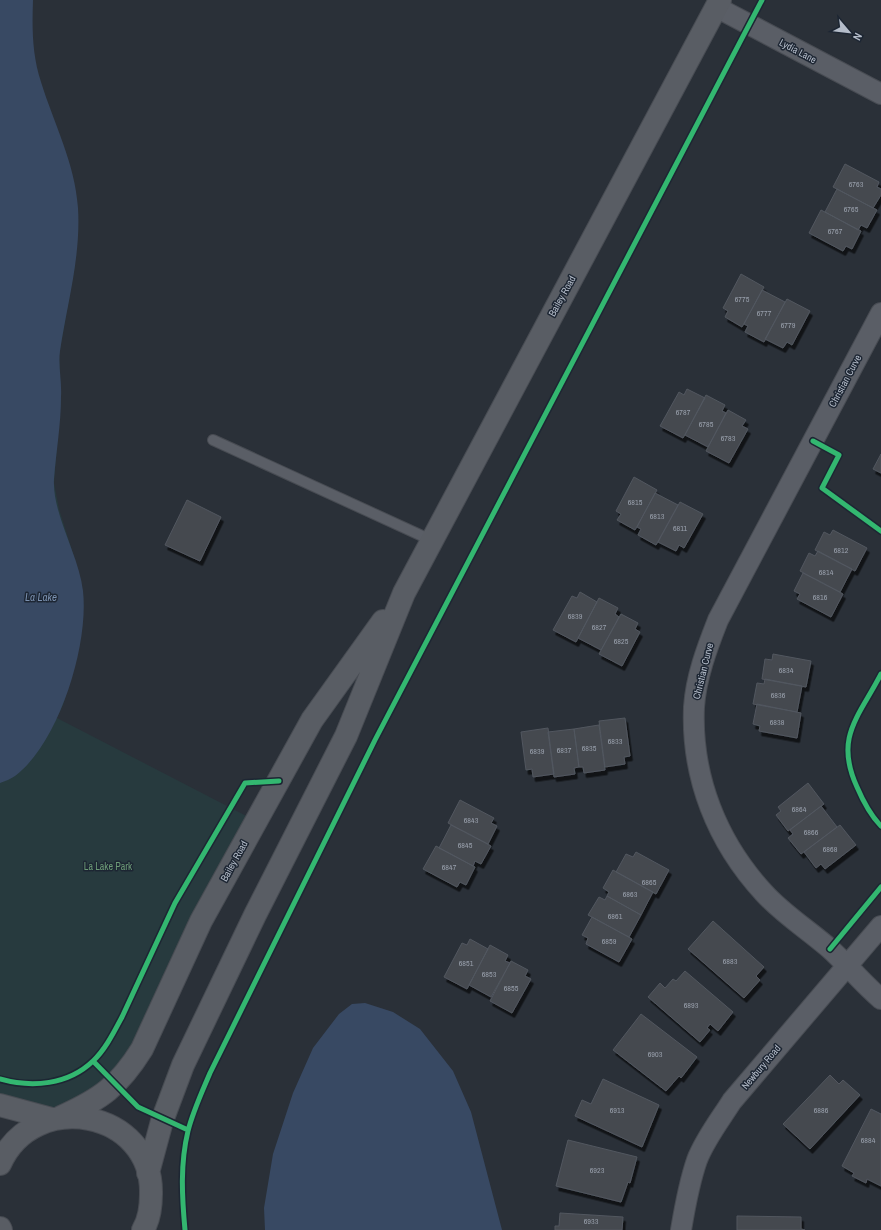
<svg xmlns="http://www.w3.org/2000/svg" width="881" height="1230" font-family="'Archivo Narrow',sans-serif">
<defs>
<filter id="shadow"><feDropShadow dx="2.5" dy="4.5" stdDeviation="0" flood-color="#0009"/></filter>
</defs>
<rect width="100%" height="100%" fill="#2a3038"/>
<path fill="#273a3e" d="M 0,226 L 75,266 L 59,355 L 61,397 L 54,483 L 59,509 L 76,563 L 83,592 L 82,618 L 77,657 L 63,705 L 57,718 L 256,821 L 142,1049 L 61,1117 L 0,1105 Z"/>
<path fill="#384963" d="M 0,0 L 33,0 C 32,28 32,55 41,82 C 54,124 75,163 78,208 C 81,257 67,304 60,351 C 58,366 62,382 61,397 C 61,424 56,452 54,479 C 52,514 79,555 83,591 C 89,645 59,743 15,776 C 11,779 5,781 0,783 Z
M 365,1003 L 393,1012 L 420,1029 L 453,1071 L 471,1112 L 502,1230 L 265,1230 L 264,1208 L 273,1154 L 293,1093 L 313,1048 L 339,1014 L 352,1004 Z"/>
<path fill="#444950" stroke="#52575f" filter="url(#shadow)" d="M 845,164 L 879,182 L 877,187 L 881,189 L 881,195 L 873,208 L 833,187 Z
M 837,189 L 877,210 L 867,228 L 861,225 L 858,230 L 825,212 Z
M 821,210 L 861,231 L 852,249 L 846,246 L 843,251 L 809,233 Z
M 741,274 L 764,287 L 742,327 L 725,317 L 728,311 L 723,308 Z
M 762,290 L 785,302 L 764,342 L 745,332 L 748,326 L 744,324 Z
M 787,299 L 810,311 L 792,345 L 787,342 L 783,348 L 765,339 Z
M 687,389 L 705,398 L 683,438 L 660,426 L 679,392 L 684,395 Z
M 706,395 L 725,405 L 722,411 L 726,413 L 708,447 L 685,435 Z
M 728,410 L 746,420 L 742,426 L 748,429 L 729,463 L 706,451 Z
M 881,454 L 881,473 L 873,469 Z
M 634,477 L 657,490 L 635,530 L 617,520 L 621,514 L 616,511 Z
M 655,493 L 678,505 L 656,545 L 638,535 L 641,529 L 637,527 Z
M 187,500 L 221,517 L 200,561 L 165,545 Z
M 680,502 L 703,514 L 684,548 L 679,545 L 676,551 L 658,542 Z
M 833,530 L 867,548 L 855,571 L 815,550 L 824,532 L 830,535 Z
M 818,551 L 852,569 L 840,592 L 800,571 L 809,553 L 815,556 Z
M 803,573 L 843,594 L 831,617 L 797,599 L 800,594 L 794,591 Z
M 580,592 L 597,602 L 576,642 L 553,630 L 572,596 L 577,598 Z
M 599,598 L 618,608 L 615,614 L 619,617 L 601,650 L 578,638 Z
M 621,614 L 638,623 L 635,629 L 640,632 L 622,666 L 599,654 Z
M 773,654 L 811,661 L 806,687 L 762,679 L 765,659 L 772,660 Z
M 765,679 L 802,686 L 797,712 L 753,704 L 757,683 L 764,684 Z
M 757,704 L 801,713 L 797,738 L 759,731 L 760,726 L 753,724 Z
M 625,718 L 630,756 L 624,757 L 625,764 L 605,767 L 599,721 Z
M 599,725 L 605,770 L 584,773 L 583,767 L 579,767 L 574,729 Z
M 548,728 L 554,774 L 533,777 L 532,769 L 526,770 L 521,732 Z
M 574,729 L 579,767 L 574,768 L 575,774 L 554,777 L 548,732 Z
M 808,783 L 824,804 L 788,831 L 776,815 L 781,811 L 778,807 Z
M 460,800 L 494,818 L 491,823 L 497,826 L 488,844 L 448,823 Z
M 821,806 L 837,827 L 801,854 L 788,838 L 793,834 L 790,830 Z
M 451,825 L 491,846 L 481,864 L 475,861 L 473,866 L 439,848 Z
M 840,825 L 856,845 L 825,869 L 821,864 L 816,868 L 804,852 Z
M 436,846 L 475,867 L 466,885 L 460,882 L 457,887 L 423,869 Z
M 636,852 L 669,870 L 656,894 L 616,872 L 626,854 L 633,857 Z
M 613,870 L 653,892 L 641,915 L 607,896 L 609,892 L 603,888 Z
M 607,896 L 641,915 L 629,937 L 588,915 L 599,897 L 605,900 Z
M 592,917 L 632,939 L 619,962 L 586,944 L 588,938 L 582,935 Z
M 713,921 L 764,967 L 756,976 L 760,980 L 744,998 L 688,949 Z
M 470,939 L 488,949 L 467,989 L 444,977 L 462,943 L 467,945 Z
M 490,945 L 508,955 L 505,961 L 510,963 L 491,997 L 469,985 Z
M 511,961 L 528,970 L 525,976 L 531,979 L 512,1013 L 490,1001 Z
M 685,971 L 733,1012 L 718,1031 L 710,1024 L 707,1028 L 710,1030 L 700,1042 L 648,997 L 660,983 L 665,988 L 673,979 L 676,981 Z
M 641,1014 L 697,1057 L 681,1078 L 679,1076 L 666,1091 L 613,1050 Z
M 830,1075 L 839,1084 L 843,1080 L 860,1095 L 810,1149 L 783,1124 Z
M 603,1079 L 659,1105 L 642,1147 L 575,1116 L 582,1100 L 591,1104 Z
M 871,1109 L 881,1114 L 881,1186 L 867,1179 L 866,1183 L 852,1176 L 854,1173 L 842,1166 Z
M 568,1140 L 637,1157 L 630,1183 L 628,1182 L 621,1202 L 556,1186 Z
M 560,1213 L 623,1217 L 622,1230 L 555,1230 L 555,1226 L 559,1226 Z
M 737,1216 L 801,1217 L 801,1229 L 805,1230 L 737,1230 Z"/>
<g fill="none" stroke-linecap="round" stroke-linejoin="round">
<g stroke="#484c53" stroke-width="12">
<path id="lane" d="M 213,440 L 431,540"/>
</g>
<g stroke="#484c53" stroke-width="22">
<path id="street" d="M 716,7 L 881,94
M 881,313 L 718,620 C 707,648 696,677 694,707 C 691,777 717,842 764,893 C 783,914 807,929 829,948 C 847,964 862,983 881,999
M 681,1230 C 685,1206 689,1183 697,1160 C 705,1139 720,1120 732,1101 L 881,926"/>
</g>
<g stroke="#484c53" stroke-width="24">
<path id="secondary" d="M 0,1105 L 52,1119
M 61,1117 C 101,1099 119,1086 142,1049 L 201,921 L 312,720 L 383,621
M 0,1164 C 34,1088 153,1110 151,1194 C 151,1206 149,1220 143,1230
M 148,1173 L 162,1121 L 183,1065 L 255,915 L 346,736 L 404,593 L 720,0
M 0,1228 L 1,1230"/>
</g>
<use href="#lane" stroke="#5a5e66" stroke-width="10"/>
<use href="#street" stroke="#5a5e66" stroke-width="20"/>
<use href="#secondary" stroke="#595d64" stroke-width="22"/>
<g stroke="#1d2633" stroke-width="8">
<path id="cycleway" d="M 813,441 L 839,455 L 822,488 L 881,531
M 881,674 C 859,717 834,737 857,787 C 863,801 870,815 881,826
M 830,949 L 881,887
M 93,1061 L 138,1107 L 188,1130
M 0,1079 C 32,1088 68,1085 93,1061 C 105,1050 114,1032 122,1017 L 175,903 L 245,783 L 279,781
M 185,1230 C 182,1197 180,1164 188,1131 C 193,1111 202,1092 210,1073 L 375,740 L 762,0"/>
</g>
<use href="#cycleway" stroke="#33b770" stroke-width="5"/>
</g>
<g text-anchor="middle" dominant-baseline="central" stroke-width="3" stroke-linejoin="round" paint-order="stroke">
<g font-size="8" fill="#989fab">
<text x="856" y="184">6763</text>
<text x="851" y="209">6765</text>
<text x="835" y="231">6767</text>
<text x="742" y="299">6775</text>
<text x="764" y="313">6777</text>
<text x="788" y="325">6779</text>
<text x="683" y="412">6787</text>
<text x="706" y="424">6785</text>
<text x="728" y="438">6783</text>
<text x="635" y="502">6815</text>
<text x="657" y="516">6813</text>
<text x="680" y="528">6811</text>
<text x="841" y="550">6812</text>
<text x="826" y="572">6814</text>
<text x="820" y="597">6816</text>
<text x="575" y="616">6839</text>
<text x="599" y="627">6827</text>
<text x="621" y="641">6825</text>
<text x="786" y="670">6834</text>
<text x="778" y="695">6836</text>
<text x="777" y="722">6838</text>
<text x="615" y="741">6833</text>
<text x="589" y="748">6835</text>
<text x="564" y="750">6837</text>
<text x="537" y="751">6839</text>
<text x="799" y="809">6864</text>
<text x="471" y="820">6843</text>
<text x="811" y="832">6866</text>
<text x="465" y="845">6845</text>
<text x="830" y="849">6868</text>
<text x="449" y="867">6847</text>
<text x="649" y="882">6865</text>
<text x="630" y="894">6863</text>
<text x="615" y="916">6861</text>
<text x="609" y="941">6859</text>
<text x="730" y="961">6883</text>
<text x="466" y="963">6851</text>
<text x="489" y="974">6853</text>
<text x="511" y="988">6855</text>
<text x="691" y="1005">6893</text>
<text x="655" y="1054">6903</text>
<text x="617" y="1110">6913</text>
<text x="821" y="1110">6886</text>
<text x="868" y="1140">6884</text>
<text x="597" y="1170">6923</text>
<text x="591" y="1221">6933</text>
</g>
<g font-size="10" fill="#b4bcc9" stroke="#1d2633">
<text transform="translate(798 51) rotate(28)">Lydia Lane</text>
<text transform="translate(562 296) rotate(-61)">Bailey Road</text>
<text transform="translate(845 381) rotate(-62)">Christian Curve</text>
<text transform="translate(703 671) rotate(-76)">Christian Curve</text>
<text transform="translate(234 861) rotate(-61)">Bailey Road</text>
<text transform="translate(761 1067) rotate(-50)">Newbury Road</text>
</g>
<g font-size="10" fill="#6b9a76" stroke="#1d2633">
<text x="108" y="866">La Lake Park</text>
</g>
<g font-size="11" font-style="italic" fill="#7c92b1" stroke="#1d2633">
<text x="41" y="597">La Lake</text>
</g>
</g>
<g transform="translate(849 32) rotate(118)" stroke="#1d2633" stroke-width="3" paint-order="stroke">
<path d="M0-3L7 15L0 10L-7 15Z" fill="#b4bcc9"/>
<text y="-6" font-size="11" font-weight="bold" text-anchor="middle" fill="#b4bcc9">N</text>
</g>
</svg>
